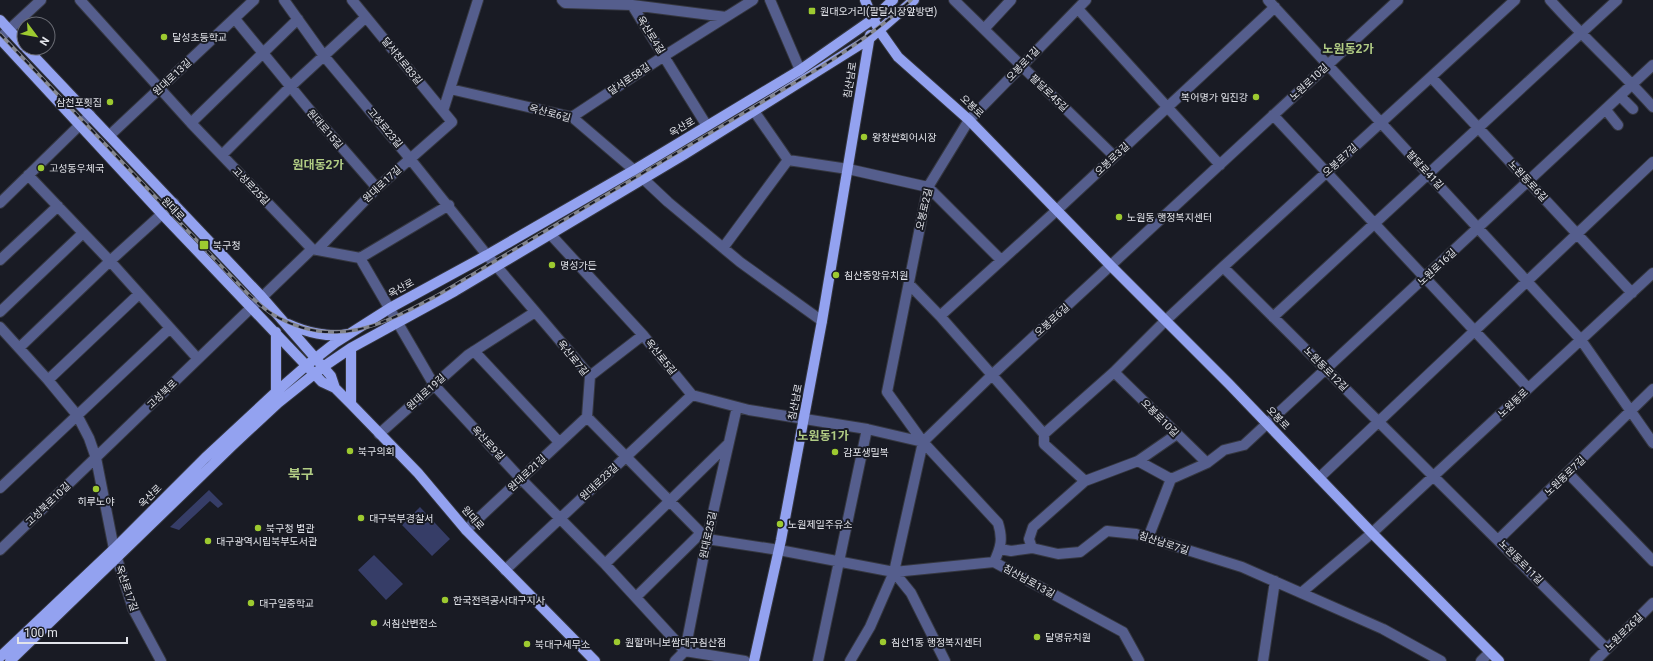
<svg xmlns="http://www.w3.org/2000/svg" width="1653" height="661" font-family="Roboto,'Noto Sans KR',sans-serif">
<rect width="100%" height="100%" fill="#191b24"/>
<path fill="#363d67" d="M 209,490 L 223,504 L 218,508 L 210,501 L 179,530 L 170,527 Z
M 420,507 L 450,539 L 432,556 L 402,525 Z
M 374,555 L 403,584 L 386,600 L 358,570 Z"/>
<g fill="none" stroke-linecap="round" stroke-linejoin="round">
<g stroke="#353740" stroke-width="12">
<path id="minor" d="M 80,0 L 191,123 L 312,249
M 284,0 L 324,56 L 407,155 L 487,255 L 590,376 L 587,417 L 707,539 L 779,550 L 894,572 L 911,593 L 945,661
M 562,0 L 565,3 L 632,5 L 726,17
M 770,0 L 800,70
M 954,0 L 1114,156
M 1268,0 L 1581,340 L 1653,443
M 1550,0 C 1583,37 1620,70 1653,107
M 632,5 L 707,126
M 1078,9 L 1220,165
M 235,19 L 318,120 L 377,188
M 984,29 L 1011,0
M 0,38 L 41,0
M 1431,77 L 1632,293
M 450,89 L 572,117 L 634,170 L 668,202 L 740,262 L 822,321
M 1620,96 L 1633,109
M 1606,110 L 1618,125
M 443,111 L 478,0
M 754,111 L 788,160
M 1273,115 L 1528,388
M 572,117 L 664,56 L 753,0
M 191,123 L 298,19
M 110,135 L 254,0
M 222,155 L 290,87 L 366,17
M 788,160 L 848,169 L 928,187 L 1001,260
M 28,175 L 110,261 L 198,359
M 0,203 L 90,115
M 551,235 L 643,335 L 692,395 L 749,410 L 867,429 L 923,442
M 723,248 L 788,160
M 317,250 L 377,188 L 452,122 L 352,0
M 360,258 L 434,385 L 521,479 L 605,564 L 685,651 L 745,661
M 0,260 L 58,206
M 1223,267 L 1607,649
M 909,284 L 940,316 L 1044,434 L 1044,444 L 1085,481
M 0,312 L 83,233
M 940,316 L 1057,210 L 1275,7
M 1273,317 L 1617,0
M 0,327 L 48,380 L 77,415 L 89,438 L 96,458 L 114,549 L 133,609 L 161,661
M 19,348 L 110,261 L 174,203
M 474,351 L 559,442
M 1114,372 L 1207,463
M 590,376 L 643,335
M 48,380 L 139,294
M 379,434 L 468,355 L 535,312
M 1044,434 L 1114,372 L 1166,320 L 1223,267 L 1515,0
M 923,442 L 992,375 L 1398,0
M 1138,461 L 1171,479
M 1568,473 L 1653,561
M 1319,478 L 1653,162
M 0,488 L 170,328
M 466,530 L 587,417
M 1148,538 L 1171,479 L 1207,463 L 1224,450 L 1244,445 L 1653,65
M 1498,540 L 1653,389
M 1032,548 L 1029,539 L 1033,527 L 1085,481 L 1138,461 L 1177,434
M 1000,549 L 1011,551 L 1032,548 L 1058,554 L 1080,552 L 1107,531 L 1136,534 L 1242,567 L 1383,629 L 1441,661
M 0,550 L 312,249 L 360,258 L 449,205
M 994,562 C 1001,547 1003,539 998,523 L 923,442 L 887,392 L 928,187 L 969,120 L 1086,0
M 605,564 L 728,444
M 505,570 L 692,395
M 894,572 L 994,562 L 1123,632 L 1139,661
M 1301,593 L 1372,533 L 1653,273
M 636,597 L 701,533
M 675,661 L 685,651 L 707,539 L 737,407
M 818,661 L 867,429
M 850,661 L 870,627 L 894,572 L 923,442
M 1263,661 L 1275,581
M 1481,661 L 1490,652
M 1595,661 L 1653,603"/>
</g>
<g stroke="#353740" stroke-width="12">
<path id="major" d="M 865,0 L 873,19 L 881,33 L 898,57 L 969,120 L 1111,266 L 1229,384 L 1372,533 L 1499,661
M 0,20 L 24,46
M 0,39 L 162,214 L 322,382 L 335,388 L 351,404 L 418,473 L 466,530 L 595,661
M 26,48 L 262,297 L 331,376 L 335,388
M 288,324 C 305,332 329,338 348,334
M 276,332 L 276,392
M 351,348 L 351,404
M 0,657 L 114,549 L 205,458 L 276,392 L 307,365 L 335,343 L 390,308 L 487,255 L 634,170 L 800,70 L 873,19 L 893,0
M 10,661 L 233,445 L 278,403 L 323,367 L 351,348 L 455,291 L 685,154 L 869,39 L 914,0
M 754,661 L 781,540 L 822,321 L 870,35"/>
</g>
<use href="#minor" stroke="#555e8d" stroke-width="10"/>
<use href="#major" stroke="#93a2f0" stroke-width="10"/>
<g stroke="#84868d" stroke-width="3.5">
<path id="rail" d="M 0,34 L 249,295 C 256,301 264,309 272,314 C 334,351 382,325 438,295 L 821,67 C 853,47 883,26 911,0"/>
</g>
<use href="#rail" stroke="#191b24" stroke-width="2" stroke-dasharray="6" stroke-linecap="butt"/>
</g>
<g fill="#9dca30" stroke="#191b24" stroke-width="1.5">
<rect x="808" y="7" width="8" height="8" rx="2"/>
<circle cx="164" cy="37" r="4"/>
<circle cx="1256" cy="97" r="4"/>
<circle cx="110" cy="102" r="4"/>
<circle cx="864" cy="137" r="4"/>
<circle cx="41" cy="168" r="4"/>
<circle cx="1119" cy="217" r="4"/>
<rect x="199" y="240" width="10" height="10" rx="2"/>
<circle cx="552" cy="265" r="4"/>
<circle cx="836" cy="275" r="4"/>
<circle cx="350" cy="451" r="4"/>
<circle cx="835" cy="452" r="4"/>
<circle cx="96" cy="489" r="4"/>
<circle cx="361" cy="518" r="4"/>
<circle cx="780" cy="524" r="4"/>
<circle cx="258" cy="528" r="4"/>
<circle cx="208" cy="541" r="4"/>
<circle cx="445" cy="600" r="4"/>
<circle cx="251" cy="603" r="4"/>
<circle cx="374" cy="623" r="4"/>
<circle cx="1037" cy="637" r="4"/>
<circle cx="617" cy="642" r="4"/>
<circle cx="883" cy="642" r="4"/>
<circle cx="527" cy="644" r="4"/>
</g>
<g text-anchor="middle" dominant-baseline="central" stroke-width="4" stroke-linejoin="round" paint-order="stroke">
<g font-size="10" fill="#e2e4ea" stroke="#191b24" text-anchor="start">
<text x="820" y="11">원대오거리(팔달시장앞방면)</text>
<text x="172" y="37">달성초등학교</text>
<text x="1248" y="97" text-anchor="end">복어명가 임진강</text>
<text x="102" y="102" text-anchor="end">삼천포횟집</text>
<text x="872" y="137">왕창싼회어시장</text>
<text x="49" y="168">고성동우체국</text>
<text x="1127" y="217">노원동 행정복지센터</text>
<text x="213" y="245">북구청</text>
<text x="560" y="265">명성가든</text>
<text x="844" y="275">침산중앙유치원</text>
<text x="358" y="451">북구의회</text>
<text x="843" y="452">감포생밀복</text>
<text x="96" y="501" text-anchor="middle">히루노야</text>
<text x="369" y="518">대구북부경찰서</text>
<text x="788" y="524">노원제일주유소</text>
<text x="266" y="528">북구청 별관</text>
<text x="216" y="541">대구광역시립북부도서관</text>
<text x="453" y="600">한국전력공사대구지사</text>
<text x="259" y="603">대구일중학교</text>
<text x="382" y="623">서침산변전소</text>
<text x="1045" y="637">달명유치원</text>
<text x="625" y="642">원할머니보쌈대구침산점</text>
<text x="891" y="642">침산1동 행정복지센터</text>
<text x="535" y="644">북대구세무소</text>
</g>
<g font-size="10" fill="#e2e4ea" stroke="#191b24">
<text transform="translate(651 35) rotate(58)">옥산로4길</text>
<text transform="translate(402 61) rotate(51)">달서천로83길</text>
<text transform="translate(1023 64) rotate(-46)">오봉로1길</text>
<text transform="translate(172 77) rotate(-43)">원대로13길</text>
<text transform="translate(629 79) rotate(-34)">달서로58길</text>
<text transform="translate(850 80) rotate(-81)">침산남로</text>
<text transform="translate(1309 82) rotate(-43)">노원로10길</text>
<text transform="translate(1049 93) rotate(44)">팔달로45길</text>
<text transform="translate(972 106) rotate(43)">오봉로</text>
<text transform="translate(550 113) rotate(15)">옥산로6길</text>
<text transform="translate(682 127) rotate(-31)">옥산로</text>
<text transform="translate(385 128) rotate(50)">고성로23길</text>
<text transform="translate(325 129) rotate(49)">원대로15길</text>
<text transform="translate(1112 159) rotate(-43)">오봉로3길</text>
<text transform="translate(1340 160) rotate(-42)">오봉로7길</text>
<text transform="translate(1425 170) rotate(47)">팔달로41길</text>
<text transform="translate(1528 181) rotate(47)">노원동로6길</text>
<text transform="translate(382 184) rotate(-43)">원대로17길</text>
<text transform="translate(251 186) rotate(46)">고성로25길</text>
<text transform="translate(173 209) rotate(46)">원대로</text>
<text transform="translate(924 209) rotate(-77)">오봉로2길</text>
<text transform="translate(1437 267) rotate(-43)">노원로16길</text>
<text transform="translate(401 288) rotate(-29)">옥산로</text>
<text transform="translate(1052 320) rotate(-42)">오봉로6길</text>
<text transform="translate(661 357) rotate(51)">옥산로5길</text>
<text transform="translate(573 358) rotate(51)">옥산로7길</text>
<text transform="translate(1326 369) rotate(45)">노원동로12길</text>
<text transform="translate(426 392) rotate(-42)">원대로19길</text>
<text transform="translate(162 394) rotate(-44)">고성북로</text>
<text transform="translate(795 402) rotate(-79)">침산남로</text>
<text transform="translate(1513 403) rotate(-43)">노원동로</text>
<text transform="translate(1160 418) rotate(45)">오봉로10길</text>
<text transform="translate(1278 418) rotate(46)">오봉로</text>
<text transform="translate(488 443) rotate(47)">옥산로9길</text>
<text transform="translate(527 473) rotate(-43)">원대로21길</text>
<text transform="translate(1565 476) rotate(-44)">노원동로7길</text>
<text transform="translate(599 482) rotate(-43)">원대로23길</text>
<text transform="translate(150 496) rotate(-45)">옥산로</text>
<text transform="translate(48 504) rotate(-44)">고성북로10길</text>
<text transform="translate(473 518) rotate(48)">원대로</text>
<text transform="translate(708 535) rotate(-78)">원대로25길</text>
<text transform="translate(1164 543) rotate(18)">침산남로7길</text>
<text transform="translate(1521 562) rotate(45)">노원동로11길</text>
<text transform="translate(1029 581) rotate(29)">침산남로13길</text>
<text transform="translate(127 588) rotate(71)">옥산로17길</text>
<text transform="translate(1624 632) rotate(-45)">노원로26길</text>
</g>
<g font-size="12" font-weight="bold" fill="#b1cc84" stroke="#191b24">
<text x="1348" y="49">노원동2가</text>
<text x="318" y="165">원대동2가</text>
<text x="823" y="436">노원동1가</text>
</g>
<g font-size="14" font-weight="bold" fill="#b1cc84" stroke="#191b24">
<text x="301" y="474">북구</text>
</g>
</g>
<g transform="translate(36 36) rotate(122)"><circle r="19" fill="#191b24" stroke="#696b73"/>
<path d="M0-3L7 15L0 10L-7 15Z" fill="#9dca30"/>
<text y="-6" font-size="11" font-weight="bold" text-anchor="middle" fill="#e2e4ea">N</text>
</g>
<path d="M18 637v6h109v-6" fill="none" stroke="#e2e4ea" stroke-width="2"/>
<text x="24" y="637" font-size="12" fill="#e2e4ea" stroke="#191b24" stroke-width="3" paint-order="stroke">100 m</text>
</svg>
